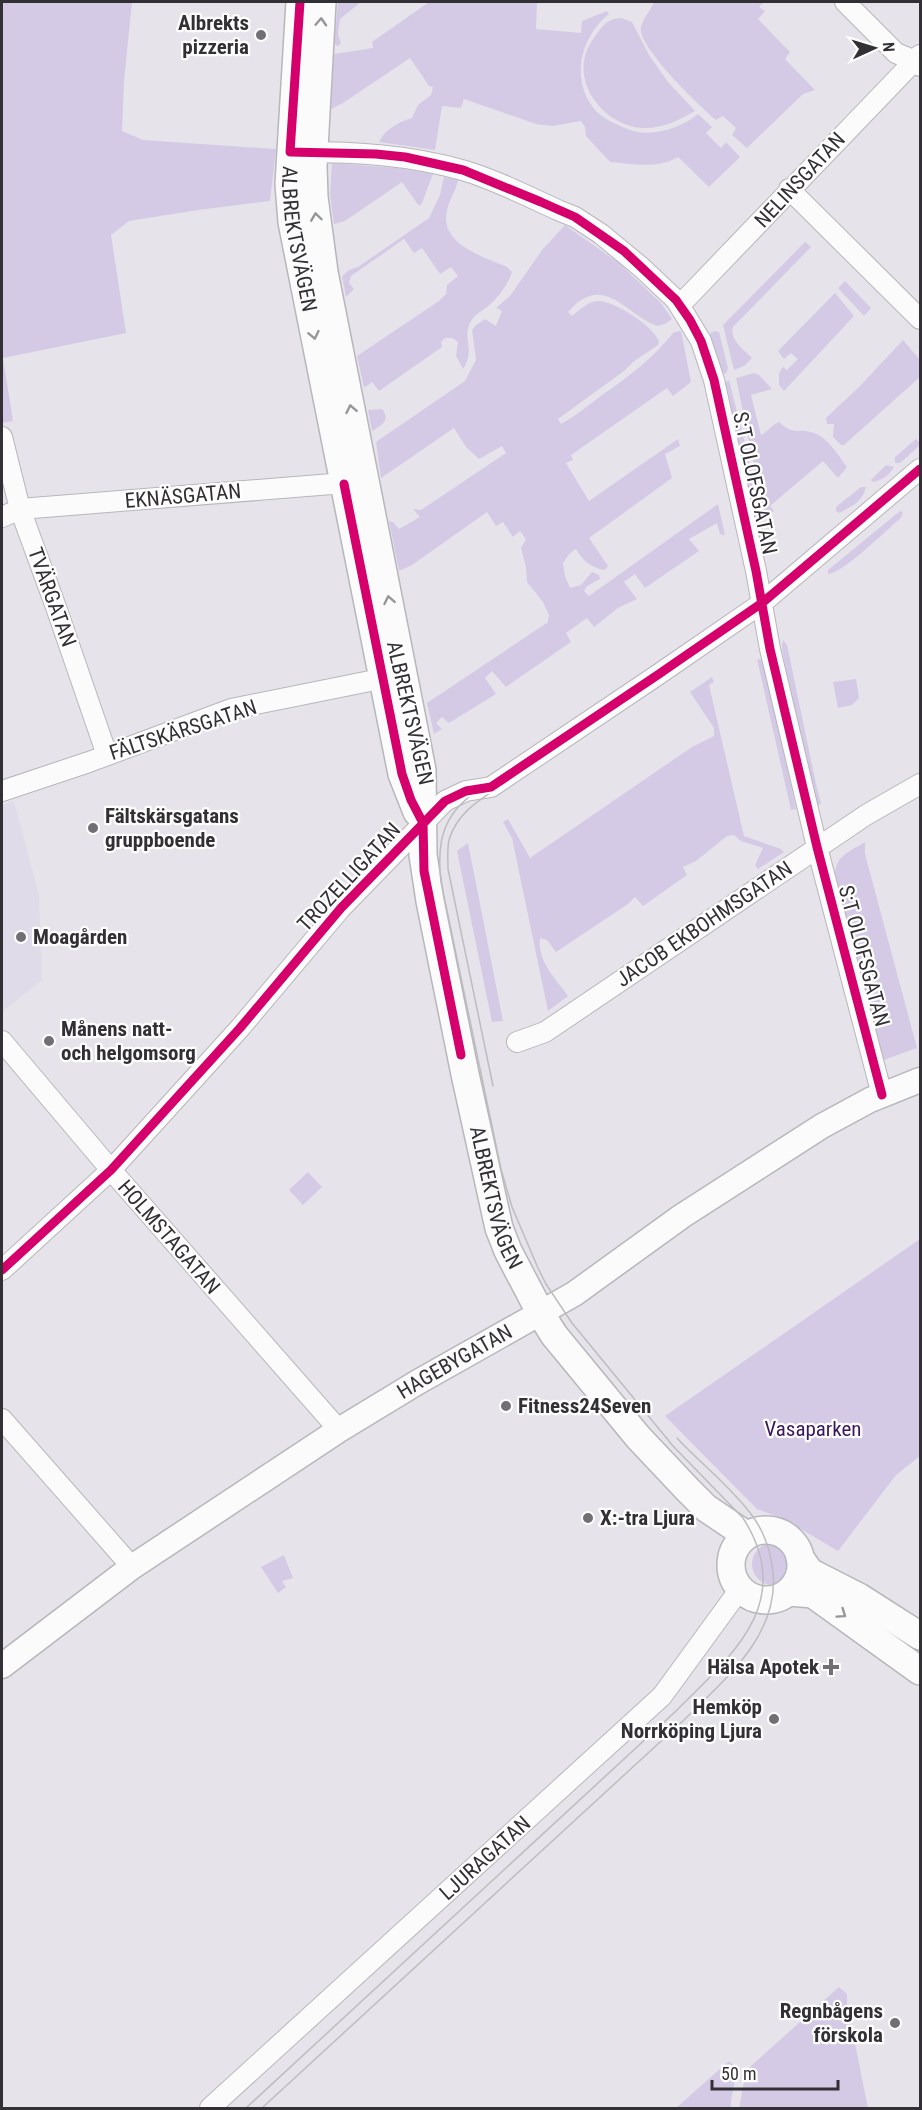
<svg xmlns="http://www.w3.org/2000/svg" width="922" height="2110" font-family="'Roboto Condensed',sans-serif">
<rect width="100%" height="100%" fill="#e6e4ea"/>
<path fill="#e0dbe9" d="M 14,801 L 39,895 L 42,980 L 2,1012 L 2,805 Z"/>
<path fill="#d4cae6" d="M 2,2 L 132,2 L 124,81 L 122,131 L 143,140 L 276,149 L 270,201 L 198,210 L 129,221 L 111,235 L 126,333 L 3,358 L 13,421 L 2,423 Z
M 338,2 L 361,2 L 340,19 L 338,34 L 341,43 L 338,46 L 334,44 Z
M 429,2 L 537,2 L 536,29 L 581,33 L 582,21 L 607,11 L 609,14 C 580,37 569,82 597,112 C 602,117 609,121 616,124 C 623,127 631,131 638,132 C 659,135 682,127 698,114 L 712,127 L 706,133 L 721,148 L 726,142 L 740,157 L 709,187 L 678,157 C 658,169 633,164 610,162 L 586,136 L 585,127 L 581,121 L 552,126 L 536,124 L 464,99 L 461,108 L 442,106 L 435,150 L 379,142 C 385,129 399,122 412,118 L 418,105 L 431,95 L 433,87 L 429,86 L 410,58 L 343,103 L 331,109 L 334,54 L 373,48 L 372,42 Z
M 654,2 L 764,2 L 759,7 L 765,11 L 758,19 L 790,52 L 785,59 L 815,90 L 803,94 L 747,148 L 732,135 L 736,128 L 723,116 L 716,120 C 701,107 637,47 641,27 C 643,18 651,10 654,2 Z
M 621,18 L 632,22 L 649,55 L 668,82 L 695,111 C 679,120 662,129 642,128 C 609,126 576,91 585,56 C 587,48 593,39 598,32 C 605,23 609,19 621,18 Z
M 332,163 L 397,168 L 433,174 L 422,203 L 419,206 L 402,182 L 345,221 L 334,224 L 330,194 Z
M 444,177 L 458,180 C 456,191 449,200 447,211 C 439,244 484,257 507,267 L 512,272 C 508,285 497,299 487,307 C 480,312 474,315 470,323 C 462,340 476,349 463,369 L 456,356 L 458,342 L 452,338 L 445,338 L 441,342 L 442,347 L 379,391 L 372,382 L 364,388 L 357,356 L 439,301 L 446,294 L 447,285 L 458,276 L 451,267 L 440,274 L 422,248 L 414,253 L 404,239 L 351,276 L 349,283 L 354,289 L 346,297 L 342,276 L 349,270 L 358,267 L 429,218 L 440,195 Z
M 565,225 L 619,263 L 661,303 L 672,319 L 665,324 L 657,326 C 625,314 603,271 568,312 L 572,316 C 579,310 587,303 596,301 C 613,299 653,326 659,341 L 658,345 L 633,362 L 624,371 L 558,419 L 561,424 C 575,416 589,405 602,395 C 630,376 653,358 674,332 L 681,331 L 691,382 L 673,396 L 667,388 L 571,455 L 573,460 L 566,463 L 589,501 L 678,439 L 680,446 L 665,454 L 672,478 L 589,538 L 608,566 L 605,570 C 591,568 583,561 576,549 L 570,553 L 563,563 L 565,576 L 570,588 L 581,585 L 592,572 L 599,575 L 600,579 L 587,586 L 584,591 L 589,596 L 718,504 L 725,535 L 720,534 L 717,523 L 689,539 L 699,551 L 645,588 L 635,574 L 624,582 L 637,599 L 618,608 L 594,627 L 587,618 L 566,633 L 571,642 L 506,687 L 492,671 L 485,678 L 496,694 L 449,723 L 442,717 L 436,723 L 442,729 L 434,734 L 427,703 L 548,622 L 549,615 L 543,602 L 527,582 L 526,567 L 521,548 L 526,539 L 520,531 L 513,537 L 503,522 L 496,526 L 487,512 L 412,565 L 399,571 L 389,521 L 393,522 L 399,529 L 420,517 L 413,509 L 421,510 L 506,453 L 502,446 L 479,459 L 466,447 L 454,428 L 381,478 L 376,442 L 465,381 L 476,360 L 472,330 L 476,325 L 485,319 L 496,326 L 502,311 L 496,308 L 510,296 L 542,250 Z
M 805,242 L 811,247 L 733,327 C 729,340 744,350 752,358 L 744,366 L 734,370 L 723,325 Z
M 845,281 L 871,308 L 864,316 L 838,288 Z
M 835,293 L 854,316 L 784,391 L 779,385 L 779,373 L 783,367 L 787,370 L 798,359 L 791,353 L 784,359 L 778,351 Z
M 715,331 L 719,332 L 728,368 L 726,374 L 723,373 L 719,369 L 710,333 Z
M 903,340 L 920,360 L 920,377 L 844,445 L 841,445 L 833,437 L 834,424 L 827,424 L 826,418 L 859,387 Z
M 754,373 L 759,375 L 772,389 L 751,395 L 761,435 C 769,431 771,425 779,422 C 796,437 796,427 814,433 C 828,438 838,455 847,467 L 838,478 L 823,461 L 770,506 L 774,511 L 765,519 L 736,378 Z
M 729,380 L 747,451 L 763,531 L 761,536 L 758,537 L 723,384 Z
M 382,409 C 391,420 382,425 372,431 L 368,410 Z
M 916,439 L 920,443 L 918,447 L 900,463 L 895,463 L 895,457 Z
M 886,465 L 894,467 C 889,476 882,480 873,482 L 871,480 Z
M 861,487 L 866,487 C 862,503 852,506 839,513 L 836,511 L 836,507 Z
M 900,511 L 903,512 L 901,518 C 886,530 845,572 828,574 L 828,570 Z
M 783,640 L 787,645 L 816,784 L 821,803 L 818,806 L 814,804 L 788,684 L 782,647 Z
M 757,659 L 764,660 L 796,809 L 791,810 Z
M 712,677 L 714,682 L 709,685 L 744,836 L 781,849 L 784,852 L 758,869 L 755,865 L 763,848 L 741,841 L 734,835 L 727,836 L 696,861 L 683,867 L 687,875 L 643,906 L 635,897 L 628,904 L 556,952 L 547,940 L 540,938 C 537,961 555,978 568,996 L 548,1011 L 512,838 L 503,822 L 508,819 L 530,858 L 692,747 L 714,736 L 714,728 L 690,692 Z
M 856,679 L 859,698 L 852,705 L 838,708 L 833,682 Z
M 865,842 L 865,854 L 917,1048 L 881,1061 L 835,878 C 834,856 849,852 865,842 Z
M 468,843 L 503,1021 L 492,1022 L 457,851 Z
M 308,1172 L 322,1187 L 303,1205 L 289,1190 Z
M 920,1239 L 920,1456 L 896,1475 L 838,1551 L 784,1519 L 757,1509 L 665,1416 Z
M752 1564a21 21 0 1 1 42 0a21 21 0 1 1-42 0Z
M 284,1555 L 293,1578 L 282,1581 L 286,1587 L 278,1593 L 261,1567 Z
M 839,1987 L 847,1994 L 847,2004 L 868,2108 L 739,2108 L 746,2072 L 752,2065 Z
M 729,2061 L 736,2067 C 737,2082 730,2094 731,2108 L 676,2108 Z"/>
<g fill="none" stroke-linecap="round" stroke-linejoin="round">
<g stroke="#b7b6bb" stroke-width="22">
<path id="minor" d="M 845,2 L 896,53 L 915,61 L 920,66
M 302,152 C 356,152 409,155 462,170 C 494,179 529,197 560,211 L 575,217 L 601,234 L 641,267 L 676,300 L 701,341 L 714,380 L 756,571 L 770,649 L 817,847 L 882,1095
M 789,189 L 920,319
M 680,305 L 920,55
M 2,437 L 20,509 L 57,610 L 107,755
M 2,517 L 20,509 L 357,482
M 2,791 L 89,762 L 231,709 L 395,676
M 2,1041 L 111,1170 L 339,1430
M 517,1042 L 545,1032 L 866,815 L 920,784
M 2,1270 L 111,1170 L 240,1028 L 341,908 L 445,801 L 466,791 L 491,787 L 659,674 L 762,603 L 920,469
M 2,1419 L 132,1567
M 210,2108 L 662,1696 L 740,1589"/>
</g>
<g stroke="#b7b6bb" stroke-width="27">
<g id="tertiary">
<path id="s1" d="M 2,1666 L 132,1567 L 339,1430 L 418,1382 L 574,1294 L 682,1216 L 822,1126 L 870,1100 L 920,1080"/>
</g>
</g>
<g stroke="#b7b6bb" stroke-width="30">
<g id="secondary">
<path id="s2" d="M 300,2 L 289,184 L 292,222 L 402,774 L 417,812"/>
<path id="s3" d="M 322,2 L 313,167 L 314,197 L 324,272 L 422,770 L 423,855 L 430,901 L 465,1074 L 499,1228 L 508,1251 L 541,1314 L 554,1335 L 638,1437 L 688,1490 L 706,1508 L 746,1535"/>
<circle cx="766" cy="1565" r="35"/>
<path d="M 800,1558 L 810,1572 L 859,1597 L 920,1636"/>
<path d="M 789,1592 L 813,1594 L 920,1671"/>
</g>
</g>
<use href="#minor" stroke="#fbfbfc" stroke-width="20"/>
<use href="#tertiary" stroke="#fbfbfc" stroke-width="24"/>
<use href="#secondary" stroke="#fbfbfc" stroke-width="27"/>
<path stroke="#bdbdbe" stroke-width="1.5" d="M 528,768 L 644,689
M 493,1086 L 448,869 C 448,860 447,849 449,840 C 457,812 482,798 505,783
M 246,2108 L 676,1711 C 732,1655 797,1602 743,1518 L 673,1446 L 572,1323 L 546,1284 L 538,1268 L 512,1207 L 501,1169 L 441,882 C 433,812 463,799 516,766 L 761,598 L 920,464
M 262,2108 L 684,1720 C 724,1680 779,1636 773,1573 C 771,1551 764,1531 751,1514 C 730,1486 701,1464 677,1438"/>
<g stroke="#fff" stroke-width="13">
<path id="cycleway" d="M 300,2 L 290,152 L 376,154 L 405,157 L 463,170 L 541,202 L 575,217 L 624,251 L 676,300 L 690,320 L 701,341 L 714,380 L 756,571 L 770,649 L 817,847 L 882,1095
M 344,484 L 402,774 L 411,800 L 423,823 L 424,871 L 461,1055
M 2,1270 L 111,1170 L 240,1028 L 341,908 L 445,801 L 466,791 L 491,787 L 659,674 L 762,603 L 920,469"/>
</g>
<use href="#cycleway" stroke="#d6006c" stroke-width="9"/>
</g>
<defs><path id="oneway-chevron" d="M-2-3.5L2.5 0L-2 3.5" fill="none" stroke-width="1.6" stroke-linecap="round" stroke-linejoin="round" transform="scale(1.5)"/></defs>
<g stroke="#969698">
<use href="#oneway-chevron" transform="translate(321 22) rotate(-87)"/>
<use href="#oneway-chevron" transform="translate(316 217) rotate(-98)"/>
<use href="#oneway-chevron" transform="translate(314 335) rotate(78)"/>
<use href="#oneway-chevron" transform="translate(351 409) rotate(-101)"/>
<use href="#oneway-chevron" transform="translate(389 600) rotate(-101)"/>
<use href="#oneway-chevron" transform="translate(842 1614) rotate(35)"/>
</g>
<g fill="#716f74" stroke="#fff" stroke-width="2">
<circle cx="261" cy="35" r="6"/>
<circle cx="93" cy="828" r="6"/>
<circle cx="21" cy="937" r="6"/>
<circle cx="49" cy="1041" r="6"/>
<circle cx="506" cy="1406" r="6"/>
<circle cx="588" cy="1518" r="6"/>
<path d="M828 1658h6v6h6v6h-6v6h-6v-6h-6v-6h6z"/>
<circle cx="774" cy="1719" r="6"/>
<circle cx="895" cy="2023" r="6"/>
</g>
<g text-anchor="middle" dominant-baseline="central" stroke-width="4.5" stroke-linejoin="round" paint-order="stroke">
<g font-size="21" font-weight="bold" fill="#323035" stroke="#fff" text-anchor="start">
<text x="249" y="23" text-anchor="end">Albrekts<tspan x="249" dy="24">pizzeria</tspan></text>
<text x="105" y="816">Fältskärsgatans<tspan x="105" dy="24">gruppboende</tspan></text>
<text x="33" y="937">Moagården</text>
<text x="61" y="1029">Månens natt-<tspan x="61" dy="24">och helgomsorg</tspan></text>
<text x="518" y="1406">Fitness24Seven</text>
<text x="600" y="1518">X:-tra Ljura</text>
<text x="819" y="1667" text-anchor="end">Hälsa Apotek</text>
<text x="762" y="1707" text-anchor="end">Hemköp<tspan x="762" dy="24">Norrköping Ljura</tspan></text>
<text x="883" y="2011" text-anchor="end">Regnbågens<tspan x="883" dy="24">förskola</tspan></text>
</g>
<g font-size="21" fill="#323035" stroke="#fff">
<text transform="translate(800 180) rotate(-47)">NELINSGATAN</text>
<text stroke="none"><textPath href="#s2" startOffset="238">ALBREKTSVÄGEN</textPath></text>
<text transform="translate(755 483) rotate(78)">S:T OLOFSGATAN</text>
<text transform="translate(183 496) rotate(-5)">EKNÄSGATAN</text>
<text transform="translate(52 597) rotate(70)">TVÄRGATAN</text>
<text transform="translate(410 713) rotate(77)">ALBREKTSVÄGEN</text>
<text transform="translate(183 730) rotate(-18)">FÄLTSKÄRSGATAN</text>
<text transform="translate(349 877) rotate(-47)">TROZELLIGATAN</text>
<text transform="translate(704 924) rotate(-34)">JACOB EKBOHMSGATAN</text>
<text transform="translate(864 956) rotate(75)">S:T OLOFSGATAN</text>
<text stroke="none"><textPath href="#s3" startOffset="1214">ALBREKTSVÄGEN</textPath></text>
<text transform="translate(169 1237) rotate(49)">HOLMSTAGATAN</text>
<text stroke="none"><textPath href="#s1" startOffset="546">HAGEBYGATAN</textPath></text>
<text transform="translate(485 1858) rotate(-42)">LJURAGATAN</text>
</g>
<g font-size="21" fill="#3a175d" stroke="#fff">
<text x="813" y="1429">Vasaparken</text>
</g>
</g>
<rect width="922" height="2110" fill="none" stroke="#323035" stroke-width="6"/>
<g transform="translate(874 48) rotate(86)" stroke="#ffffff" stroke-width="4.5" paint-order="stroke">
<path d="M0-4.5L10 22L0 15L-10 22Z" fill="#323035"/>
<text y="-9" font-size="16" font-weight="bold" text-anchor="middle" fill="#323035">N</text>
</g>
<path d="M712 2080v9h126v-9" fill="none" stroke="#323035" stroke-width="3"/>
<text x="721" y="2080" font-size="18" fill="#323035" stroke="#ffffff" stroke-width="4.5" paint-order="stroke">50 m</text>
</svg>
